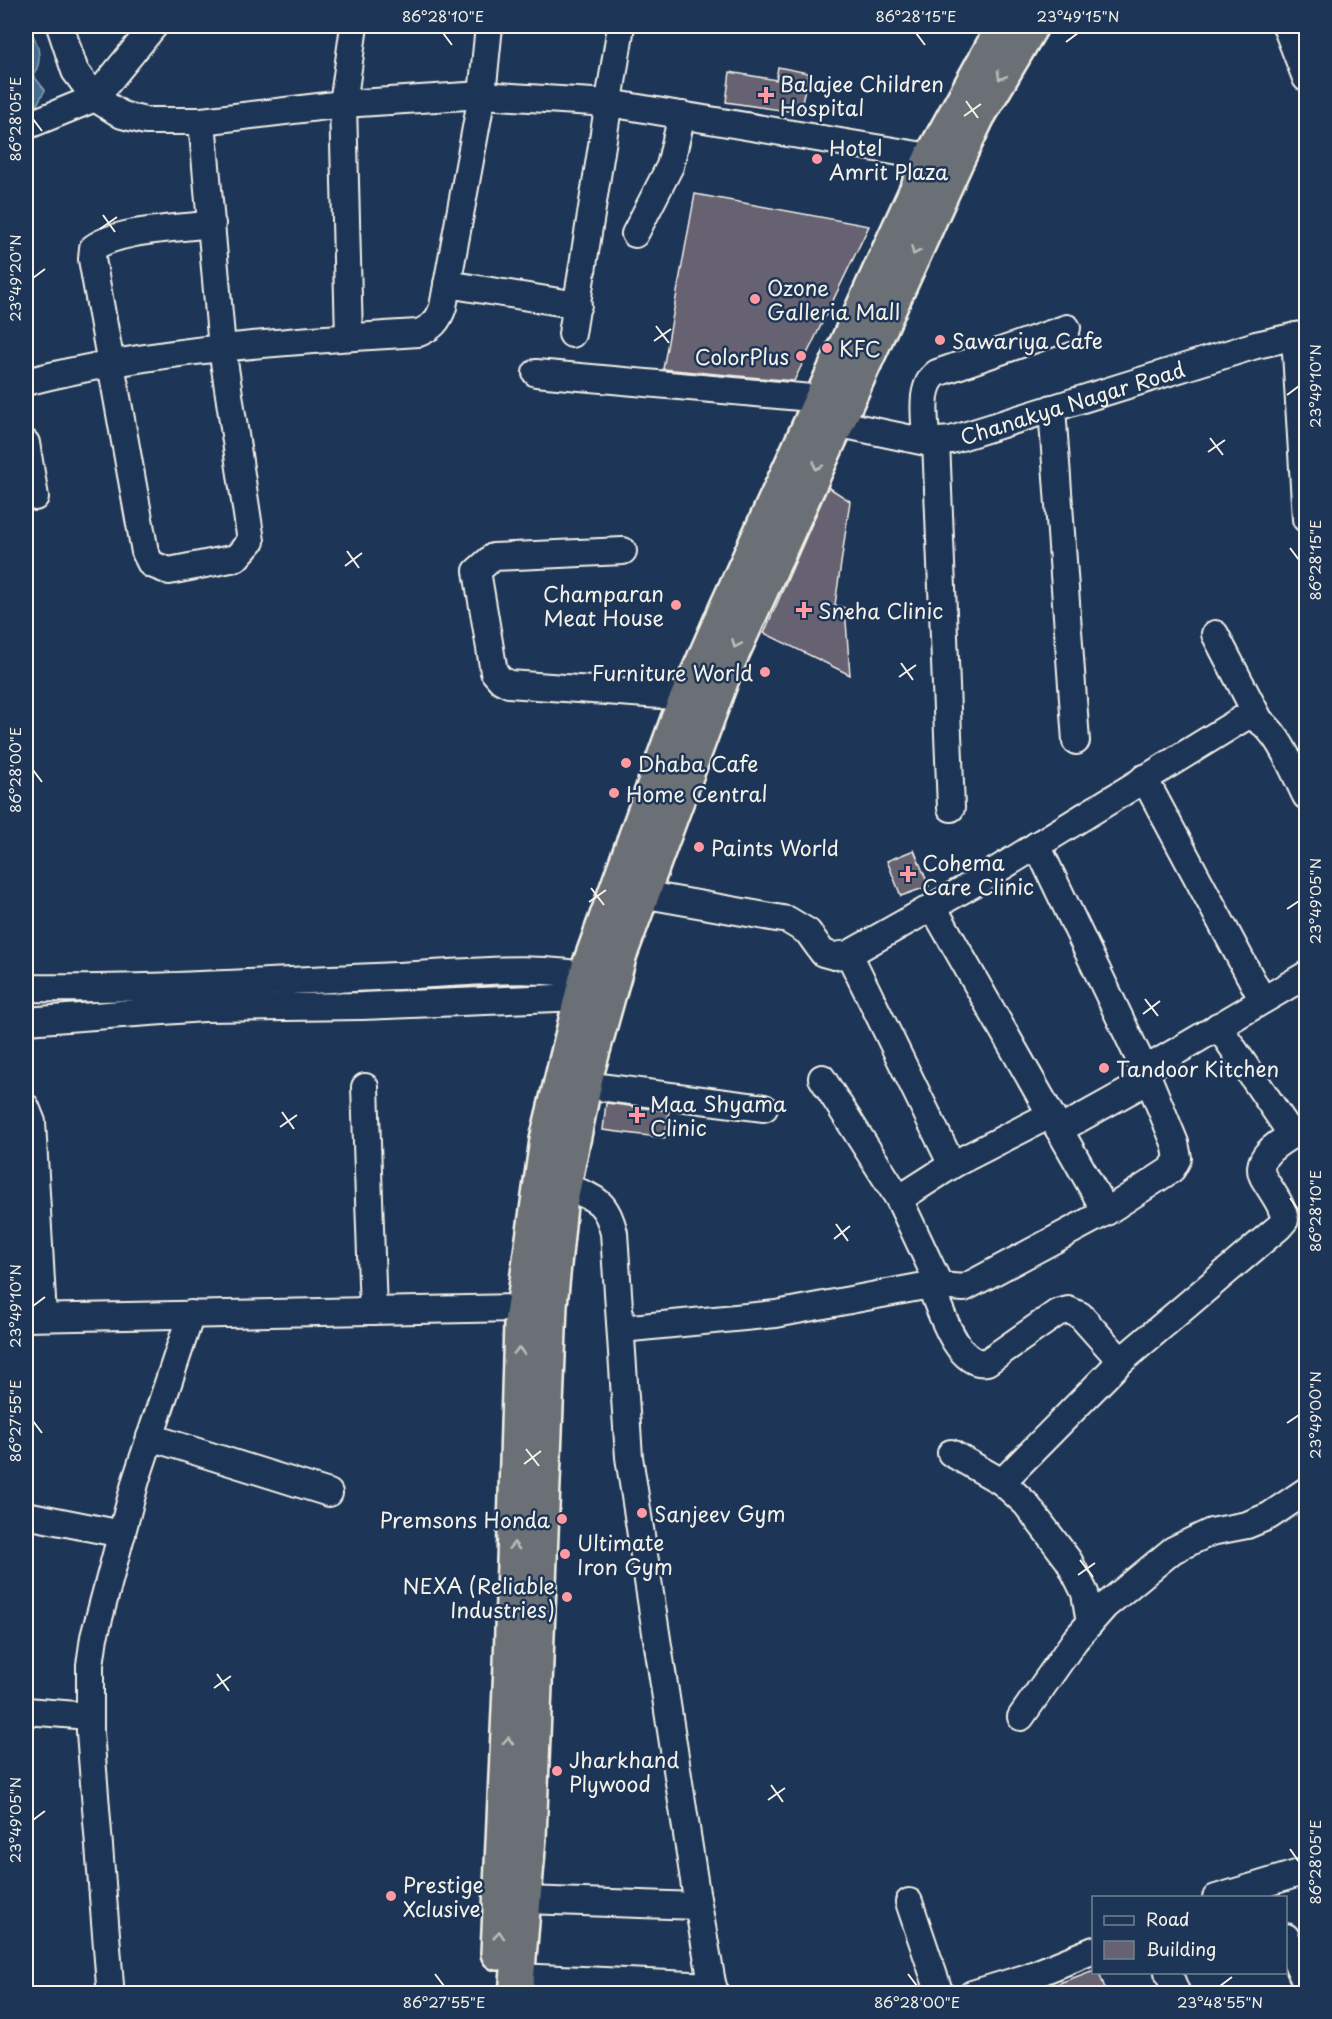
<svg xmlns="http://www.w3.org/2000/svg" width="1332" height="2019" font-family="'Playpen Sans',sans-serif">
<rect width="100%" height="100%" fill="#1d3557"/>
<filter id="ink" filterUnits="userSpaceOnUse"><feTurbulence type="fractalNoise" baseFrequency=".0167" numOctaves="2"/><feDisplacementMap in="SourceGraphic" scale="12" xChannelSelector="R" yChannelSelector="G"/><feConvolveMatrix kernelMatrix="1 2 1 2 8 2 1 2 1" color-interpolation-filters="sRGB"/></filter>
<g filter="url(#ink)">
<path fill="#456d8d" stroke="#8ba2b1" stroke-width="1.5" d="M 26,26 L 29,26 C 37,42 45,60 33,75 L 45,90 L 35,108 L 26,110 Z"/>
<path fill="#666272" stroke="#f4f1e8" stroke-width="1.5" d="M 778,67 L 808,73 L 800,113 L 726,102 L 730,72 L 776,80 Z
M 695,194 L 869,226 L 794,381 L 663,369 Z
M 828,487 L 850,501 L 835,605 L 845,608 L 850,675 L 764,633 Z
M 914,850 L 929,886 L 901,896 L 887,861 Z
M 606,1103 L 669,1111 L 665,1138 L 603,1130 Z
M 1094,1970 L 1094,1972 L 1099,1972 L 1107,1994 L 1030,1994 Z"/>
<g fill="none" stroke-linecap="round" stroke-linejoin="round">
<g stroke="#f4f1e8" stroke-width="30">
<g id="minor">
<path d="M 60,26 L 75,71 L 95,98 L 122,115 L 145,121 L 202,121 L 343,104 L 482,95 L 609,103 L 947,160"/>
<path d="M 1286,26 L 1306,78"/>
<path d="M 202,121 L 222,348 L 251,541 L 236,558 L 169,571 L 151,564 L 145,552 L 92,259 L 93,248 C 119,229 178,229 212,224"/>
<path d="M 26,126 L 95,98 L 154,26"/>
<path d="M 635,234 L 670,166 L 682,115"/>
<path d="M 447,284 L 578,305"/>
<path d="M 572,334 L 621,26"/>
<path d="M 1295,336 L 1306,519"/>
<path d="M 349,337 L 343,104 L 354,26"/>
<path d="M 536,373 L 822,399"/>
<path d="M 26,382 C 154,349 287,341 419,333 C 432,327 438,322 443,307 L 482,95 L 489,26"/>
<path d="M 1052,408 L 1076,741"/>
<path id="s1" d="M 836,423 L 926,442 L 951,440 L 1256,345 L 1306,334"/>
<path d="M 936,441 L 951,808"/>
<path d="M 926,442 C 926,420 918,387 937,373 L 1067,328"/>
<path d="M 26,443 L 35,497"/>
<path d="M 623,551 L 493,557 L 477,571 L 494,672 L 501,680 L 509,684 L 688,697"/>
<path d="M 1215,634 L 1260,721"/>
<path d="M 1144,778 L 1262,999"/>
<path d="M 641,894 L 788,920 L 808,932 L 823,953 L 834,956 L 849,954 L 982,879 L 1247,716 C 1275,719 1294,773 1306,796"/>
<path d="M 933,907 L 1106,1212"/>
<path d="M 849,954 L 952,1165"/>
<path d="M 26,988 C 150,990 275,981 399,976 C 466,973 537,963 603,979"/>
<path d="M 26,1021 L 204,1008 L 362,1006 L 581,997"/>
<path d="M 1218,1026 L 1292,1135"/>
<path d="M 1145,1070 L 1306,975"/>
<path d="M 822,1078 L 899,1199 L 940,1286 L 964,1288 L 1106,1212 L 1172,1169 L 1178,1158 L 1175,1143 L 1147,1075 L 1037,845"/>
<path d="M 584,1085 L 764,1108"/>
<path d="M 365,1087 L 373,1311"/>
<path d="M 26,1107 L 32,1122 L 43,1317"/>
<path d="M 1059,1130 L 1149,1080"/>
<path d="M 564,1186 C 594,1198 606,1199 614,1233 L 629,1457 L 696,1893 L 714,1994"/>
<path d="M 899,1199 L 952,1165 L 1050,1115"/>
<path d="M 930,1285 C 940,1308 957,1368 987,1362 L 1057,1313 L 1068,1310 L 1080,1315 L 1121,1361"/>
<path d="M 26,1318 L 523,1308"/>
<path d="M 621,1329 L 776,1314 L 919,1287 L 940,1286"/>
<path d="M 150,1437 L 329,1493"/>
<path d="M 951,1453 L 1002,1482 L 1026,1504 L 1069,1561 L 1085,1593 L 1090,1623"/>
<path d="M 1002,1482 L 1121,1361 L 1279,1227 L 1285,1220 C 1282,1205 1274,1195 1266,1182 C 1247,1156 1287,1138 1306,1127"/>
<path d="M 26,1515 L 122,1534"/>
<path d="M 26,1711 L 89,1716"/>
<path d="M 1021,1717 L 1075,1640 L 1105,1606 L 1173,1550 L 1211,1532 L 1247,1525 L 1269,1516 L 1306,1491"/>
<path d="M 1216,1898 L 1306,1871"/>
<path d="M 525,1900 L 698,1906"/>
<path d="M 909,1902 L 940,1994"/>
<path d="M 1286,1937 L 1306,1984"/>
<path d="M 1168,1972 L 1177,1994"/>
<path d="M 517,1977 L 713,1986"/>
<path d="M 110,1985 L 90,1732 L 90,1665 L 94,1637 L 136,1480 L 191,1314"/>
<path d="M 972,1994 L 1028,1977 L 1094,1950"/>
</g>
</g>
<g stroke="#f4f1e8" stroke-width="38">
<path id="highway" d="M 498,1953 L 511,1665 L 521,1323 L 547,1140 L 589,966 L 678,719 L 725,611 L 931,158 L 1004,26
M 516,1994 L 529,1838 L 550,1305 L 560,1205 L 587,1072 L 620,954 L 727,665 L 956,162 L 978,116 L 1031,26"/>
</g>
<use href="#minor" stroke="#1d3557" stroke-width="26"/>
<use href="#highway" stroke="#6b7074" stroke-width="33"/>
</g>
<defs><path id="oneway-chevron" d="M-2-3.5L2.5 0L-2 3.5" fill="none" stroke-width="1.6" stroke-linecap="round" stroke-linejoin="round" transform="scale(1.5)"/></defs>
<g stroke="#bdbdba">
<use href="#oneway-chevron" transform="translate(1001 76) rotate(120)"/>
<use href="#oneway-chevron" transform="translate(915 251) rotate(114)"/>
<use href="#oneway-chevron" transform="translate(817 466) rotate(115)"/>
<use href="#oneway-chevron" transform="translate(736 644) rotate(114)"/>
<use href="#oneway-chevron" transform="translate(519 1351) rotate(-87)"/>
<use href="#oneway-chevron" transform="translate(514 1546) rotate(-88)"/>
<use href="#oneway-chevron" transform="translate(508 1741) rotate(-87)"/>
<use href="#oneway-chevron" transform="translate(499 1935) rotate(-86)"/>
</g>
</g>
<path fill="none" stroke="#f4f1e8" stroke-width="2" d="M 443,33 L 452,45M 916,33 L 925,45M 1066,42 L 1078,33M 966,101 L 978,118M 964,116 L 981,104M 33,119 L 42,131M 103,215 L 115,232M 100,229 L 117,217M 33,278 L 45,269M 656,326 L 669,343M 654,341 L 671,329M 1287,395 L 1299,386M 1210,438 L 1223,455M 1208,452 L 1225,440M 1290,548 L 1299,560M 347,551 L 359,568M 345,566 L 362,553M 901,663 L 913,680M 899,677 L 916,665M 33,770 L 42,782M 591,888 L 604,905M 589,902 L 606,890M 1287,909 L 1299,901M 1145,999 L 1158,1016M 1143,1014 L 1160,1001M 282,1112 L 294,1129M 280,1127 L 297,1115M 1290,1198 L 1299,1211M 836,1224 L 848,1241M 834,1239 L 850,1226M 33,1306 L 45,1297M 33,1421 L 42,1433M 1287,1423 L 1299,1415M 526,1449 L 539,1466M 524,1464 L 541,1451M 1080,1560 L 1093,1577M 1078,1575 L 1095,1563M 217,1674 L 229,1691M 214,1688 L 231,1676M 771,1785 L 783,1802M 768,1800 L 785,1788M 33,1820 L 45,1811M 1290,1849 L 1299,1862M 435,1974 L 444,1986M 908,1974 L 917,1986M 1220,1986 L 1232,1977"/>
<g fill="#ff9aa2" stroke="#1d3557" stroke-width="2">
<path d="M763 86h6v6h6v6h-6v6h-6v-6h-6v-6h6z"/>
<circle cx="817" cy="159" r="6"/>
<circle cx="755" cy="299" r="6"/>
<circle cx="940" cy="340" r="6"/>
<circle cx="827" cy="348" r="6"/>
<circle cx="801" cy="356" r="6"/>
<circle cx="676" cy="605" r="6"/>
<path d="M801 601h6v6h6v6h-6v6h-6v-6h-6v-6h6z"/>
<circle cx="765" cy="672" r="6"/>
<circle cx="626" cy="763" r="6"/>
<circle cx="614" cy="793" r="6"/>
<circle cx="699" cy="847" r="6"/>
<path d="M905 865h6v6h6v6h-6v6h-6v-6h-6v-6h6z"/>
<circle cx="1104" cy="1068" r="6"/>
<path d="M634 1106h6v6h6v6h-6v6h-6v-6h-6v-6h6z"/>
<circle cx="642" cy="1513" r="6"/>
<circle cx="562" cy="1519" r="6"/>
<circle cx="565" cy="1554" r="6"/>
<circle cx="567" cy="1597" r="6"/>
<circle cx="557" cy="1771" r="6"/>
<circle cx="391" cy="1896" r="6"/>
</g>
<g text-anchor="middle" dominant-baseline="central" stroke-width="5" stroke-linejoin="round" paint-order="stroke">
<g font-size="21" fill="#f4f1e8" stroke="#1d3557" text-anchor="start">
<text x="780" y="83">Balajee Children<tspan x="780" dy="24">Hospital</tspan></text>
<text x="829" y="147">Hotel<tspan x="829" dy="24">Amrit Plaza</tspan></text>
<text x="767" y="287">Ozone<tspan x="767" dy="24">Galleria Mall</tspan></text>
<text x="952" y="340">Sawariya Cafe</text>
<text x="839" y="348">KFC</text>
<text x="789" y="356" text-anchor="end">ColorPlus</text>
<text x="664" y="593" text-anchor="end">Champaran<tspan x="664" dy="24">Meat House</tspan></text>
<text x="818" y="610">Sneha Clinic</text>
<text x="753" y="672" text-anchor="end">Furniture World</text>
<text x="638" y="763">Dhaba Cafe</text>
<text x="626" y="793">Home Central</text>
<text x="711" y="847">Paints World</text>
<text x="922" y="862">Cohema<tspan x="922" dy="24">Care Clinic</tspan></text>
<text x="1116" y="1068">Tandoor Kitchen</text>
<text x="650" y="1103">Maa Shyama<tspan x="650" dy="24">Clinic</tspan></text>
<text x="654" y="1513">Sanjeev Gym</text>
<text x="550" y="1519" text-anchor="end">Premsons Honda</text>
<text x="577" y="1542">Ultimate<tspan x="577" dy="24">Iron Gym</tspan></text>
<text x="555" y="1585" text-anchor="end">NEXA (Reliable<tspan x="555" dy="24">Industries)</tspan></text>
<text x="569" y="1759">Jharkhand<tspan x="569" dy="24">Plywood</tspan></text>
<text x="403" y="1884">Prestige<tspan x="403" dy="24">Xclusive</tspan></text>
</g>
<g font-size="21" fill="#f4f1e8" stroke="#1d3557">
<text stroke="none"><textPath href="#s1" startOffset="244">Chanakya Nagar Road</textPath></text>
</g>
</g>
<rect width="1332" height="2019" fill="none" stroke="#1d3557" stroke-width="66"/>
<rect x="1092" y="1896" width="195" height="78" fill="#1d3557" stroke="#738091" stroke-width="1.5"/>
<rect x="1104" y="1916" width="30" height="9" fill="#1d3557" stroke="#738091" stroke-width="1.5"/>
<text x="1146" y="1926" font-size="18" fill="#f4f1e8">Road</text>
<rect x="1104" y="1941" width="30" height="18" fill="#666272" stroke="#738091" stroke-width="1.5"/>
<text x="1146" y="1956" font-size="18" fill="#f4f1e8">Building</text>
<rect x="33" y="33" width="1266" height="1953" fill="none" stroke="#f4f1e8" stroke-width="2"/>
<g font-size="15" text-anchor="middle" fill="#f4f1e8">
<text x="443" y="22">86°28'10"E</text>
<text x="916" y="22">86°28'15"E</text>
<text x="1078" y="22">23°49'15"N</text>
<text transform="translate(16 119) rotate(-90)" y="5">86°28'05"E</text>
<text transform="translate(16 278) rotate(-90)" y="5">23°49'20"N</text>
<text transform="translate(1316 386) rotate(-90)" y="5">23°49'10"N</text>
<text transform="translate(1316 560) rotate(-90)" y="5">86°28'15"E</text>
<text transform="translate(16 770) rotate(-90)" y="5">86°28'00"E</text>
<text transform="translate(1316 901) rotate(-90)" y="5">23°49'05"N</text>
<text transform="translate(1316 1211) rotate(-90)" y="5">86°28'10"E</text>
<text transform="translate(16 1306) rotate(-90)" y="5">23°49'10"N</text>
<text transform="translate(1316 1415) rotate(-90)" y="5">23°49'00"N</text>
<text transform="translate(16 1421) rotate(-90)" y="5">86°27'55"E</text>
<text transform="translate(16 1820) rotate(-90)" y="5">23°49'05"N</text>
<text transform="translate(1316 1862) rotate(-90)" y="5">86°28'05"E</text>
<text x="444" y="2008">86°27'55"E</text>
<text x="917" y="2008">86°28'00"E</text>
<text x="1220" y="2008">23°48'55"N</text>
</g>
</svg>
